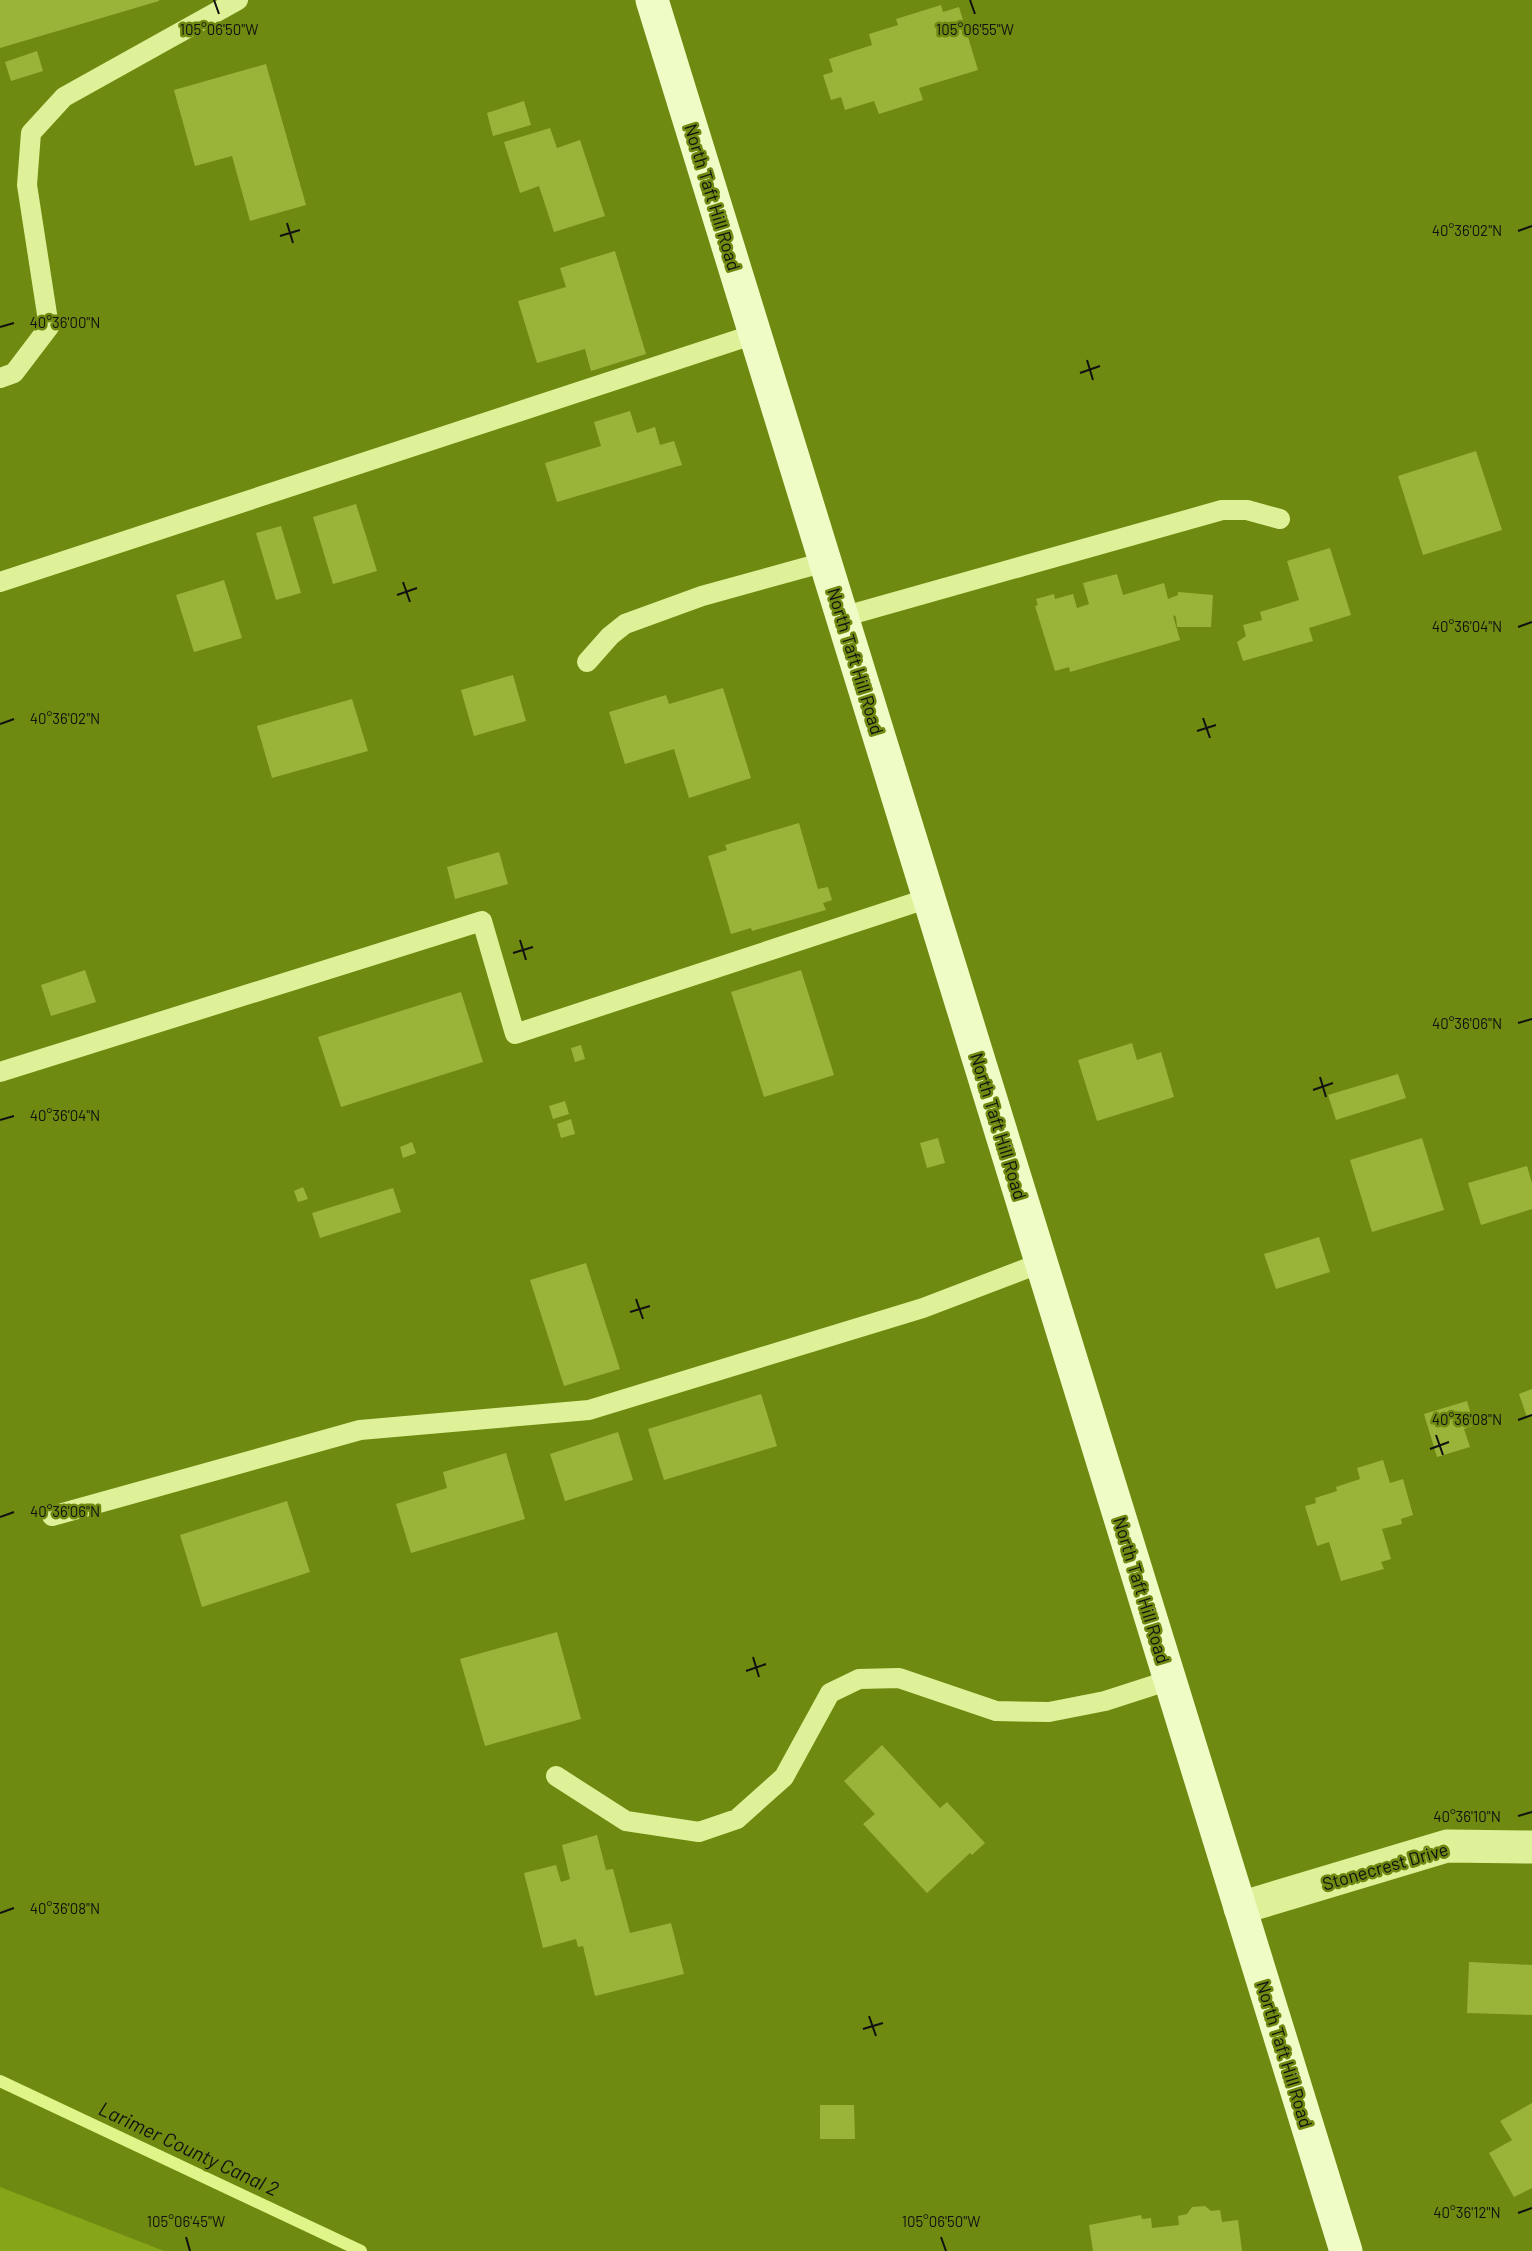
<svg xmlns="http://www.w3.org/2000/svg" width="1532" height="2251" font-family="Barlow,sans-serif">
<rect width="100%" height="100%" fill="#6f8a11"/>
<path fill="#87a519" d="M 0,2187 L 164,2251 L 0,2251 Z"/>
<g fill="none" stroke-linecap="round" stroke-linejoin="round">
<path stroke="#dff589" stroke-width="12" d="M 0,2081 L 361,2251"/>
</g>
<path fill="#9ab43a" d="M 0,0 L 159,0 L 159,1 L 0,48 Z
M 941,5 L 943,12 L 959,7 L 978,70 L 919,88 L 923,100 L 879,114 L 874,101 L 845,110 L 841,97 L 831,100 L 823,75 L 833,72 L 829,59 L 872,45 L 869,34 L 898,25 L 896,19 Z
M 37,51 L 43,71 L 11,81 L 5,62 Z
M 266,64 L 306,205 L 250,221 L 232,156 L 195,166 L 174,90 Z
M 524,101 L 531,125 L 493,136 L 487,113 Z
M 550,128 L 557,148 L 580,140 L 605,216 L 554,232 L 539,186 L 520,193 L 504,142 Z
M 615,251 L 646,354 L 591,371 L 585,349 L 537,363 L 518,301 L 566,287 L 560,268 Z
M 630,411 L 637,433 L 655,427 L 660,445 L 674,441 L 682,465 L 557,502 L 545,463 L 601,446 L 594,422 Z
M 1476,451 L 1502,530 L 1423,555 L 1398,476 Z
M 356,504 L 377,571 L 333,584 L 313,517 Z
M 281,526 L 301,593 L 276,600 L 256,533 Z
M 1330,548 L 1351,615 L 1309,628 L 1313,641 L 1243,661 L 1237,642 L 1246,636 L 1243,625 L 1262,620 L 1260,612 L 1299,600 L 1287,561 Z
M 1117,574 L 1123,595 L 1164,583 L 1168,599 L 1178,595 L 1178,592 L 1213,595 L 1211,627 L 1177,627 L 1176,617 L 1173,615 L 1176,626 L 1180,640 L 1070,672 L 1069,667 L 1055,671 L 1035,606 L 1038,605 L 1036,599 L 1054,594 L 1055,599 L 1073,594 L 1077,608 L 1089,604 L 1083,583 Z
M 224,580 L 242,638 L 194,652 L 176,595 Z
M 513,675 L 526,721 L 474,736 L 461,690 Z
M 723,688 L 751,778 L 689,798 L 674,749 L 625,764 L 609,712 L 666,695 L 669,704 Z
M 352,699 L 368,751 L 272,778 L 257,726 Z
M 799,823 L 818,889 L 828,887 L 832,900 L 823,903 L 826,910 L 752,931 L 751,928 L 731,934 L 708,856 L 727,850 L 725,845 Z
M 499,852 L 508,884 L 455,899 L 447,867 Z
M 85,970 L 96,1002 L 51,1016 L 41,985 Z
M 801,970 L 834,1075 L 764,1097 L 731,992 Z
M 461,992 L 483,1062 L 341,1107 L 318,1037 Z
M 1132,1043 L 1137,1060 L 1161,1052 L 1174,1097 L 1097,1121 L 1078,1060 Z
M 581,1045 L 585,1059 L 575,1062 L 571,1048 Z
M 1398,1074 L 1406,1098 L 1336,1120 L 1328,1095 Z
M 565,1101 L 569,1114 L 553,1119 L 549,1106 Z
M 571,1119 L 575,1134 L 561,1138 L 557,1124 Z
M 938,1138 L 945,1163 L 927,1168 L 920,1143 Z
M 1422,1138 L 1444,1210 L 1372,1232 L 1350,1160 Z
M 412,1142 L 416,1153 L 403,1158 L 400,1147 Z
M 1527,1166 L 1532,1183 L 1532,1209 L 1481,1225 L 1468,1183 Z
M 303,1187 L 308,1199 L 298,1202 L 294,1191 Z
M 393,1188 L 401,1212 L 320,1238 L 312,1213 Z
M 1319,1237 L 1330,1272 L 1276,1289 L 1264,1254 Z
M 586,1263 L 620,1369 L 564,1386 L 530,1280 Z
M 1532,1389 L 1532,1415 L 1527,1417 L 1519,1394 Z
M 761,1394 L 777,1446 L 664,1480 L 648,1429 Z
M 1467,1401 L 1474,1425 L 1464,1429 L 1470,1447 L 1437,1457 L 1424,1414 Z
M 618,1432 L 633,1480 L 565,1501 L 550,1454 Z
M 506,1453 L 525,1519 L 411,1553 L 396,1504 L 447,1488 L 443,1472 Z
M 1383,1460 L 1390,1483 L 1403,1479 L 1413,1515 L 1401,1519 L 1402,1524 L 1382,1529 L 1391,1559 L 1381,1562 L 1384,1569 L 1341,1581 L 1329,1542 L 1317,1546 L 1305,1506 L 1316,1503 L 1315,1498 L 1337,1491 L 1336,1487 L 1360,1479 L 1357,1468 Z
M 287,1501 L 310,1572 L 202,1607 L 180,1535 Z
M 557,1632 L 581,1719 L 485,1746 L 460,1659 Z
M 882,1745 L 940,1808 L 947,1802 L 985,1843 L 972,1855 L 970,1853 L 927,1893 L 863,1824 L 875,1814 L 844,1781 Z
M 597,1835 L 606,1870 L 613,1869 L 630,1933 L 671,1923 L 684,1974 L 595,1996 L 583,1946 L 578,1947 L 576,1939 L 543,1948 L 524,1873 L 556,1865 L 561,1882 L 570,1879 L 562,1845 Z
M 1469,1962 L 1532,1965 L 1532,2015 L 1467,2013 Z
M 1532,2103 L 1532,2188 L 1514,2197 L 1489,2153 L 1512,2140 L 1500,2121 Z
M 820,2105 L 854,2105 L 855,2139 L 820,2139 Z
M 1205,2206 L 1211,2211 L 1220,2210 L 1222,2222 L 1238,2220 L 1242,2251 L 1093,2251 L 1089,2225 L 1141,2215 L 1142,2219 L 1151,2218 L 1152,2228 L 1179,2225 L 1178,2216 L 1187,2214 L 1192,2207 Z"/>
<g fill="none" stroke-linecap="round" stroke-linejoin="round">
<path stroke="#def198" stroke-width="20" d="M 0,378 L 14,373 L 49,327 L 27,185 L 31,133 L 64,97 L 238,0
M 0,582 L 755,334
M 842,617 L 1222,510 L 1247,510 L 1280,519
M 587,662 L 610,636 L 625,624 L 702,596 L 825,562
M 0,1072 L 482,921 L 515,1034 L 929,898
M 52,1516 L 360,1430 L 589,1410 L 923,1308 L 1041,1263
M 556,1776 L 626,1821 L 699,1832 L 737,1819 L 784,1777 L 830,1693 L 859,1679 L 899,1678 L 996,1711 L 1049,1712 L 1105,1701 L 1170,1680"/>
<path stroke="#def198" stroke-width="33" d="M 1240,1908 L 1447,1846 L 1532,1847"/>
<path stroke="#effcc6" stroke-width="33" d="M 652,0 L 1346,2251"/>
</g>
<path fill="none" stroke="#111" stroke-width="2" d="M 214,0 L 219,14M 970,0 L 975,14M 287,223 L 293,243M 1518,231 L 1532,226M 280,236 L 300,230M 0,327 L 14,323M 1087,360 L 1093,380M 1080,373 L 1100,366M 403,582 L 410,602M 397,595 L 417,588M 1518,627 L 1532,622M 1203,718 L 1210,738M 0,724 L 14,719M 1197,731 L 1216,725M 520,940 L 526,960M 513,953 L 533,947M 1518,1023 L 1532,1019M 1320,1077 L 1326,1097M 1313,1090 L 1333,1083M 0,1120 L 14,1116M 636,1299 L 643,1319M 630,1312 L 650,1306M 1518,1420 L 1532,1415M 1436,1435 L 1443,1455M 1430,1449 L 1449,1442M 0,1517 L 14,1512M 753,1657 L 759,1677M 746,1671 L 766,1664M 1518,1816 L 1532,1812M 0,1913 L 14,1908M 869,2016 L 876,2036M 863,2029 L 883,2023M 1518,2213 L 1532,2208M 186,2237 L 190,2251M 941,2237 L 946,2251"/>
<g text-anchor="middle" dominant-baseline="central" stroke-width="5" stroke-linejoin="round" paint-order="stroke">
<g font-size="18" fill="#111" stroke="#6f8a11">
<text transform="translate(713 197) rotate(73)">North Taft Hill Road</text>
<text transform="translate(856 661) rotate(73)">North Taft Hill Road</text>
<text transform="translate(999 1126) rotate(73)">North Taft Hill Road</text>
<text transform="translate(1142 1590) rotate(73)">North Taft Hill Road</text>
<text transform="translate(1385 1866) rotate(-16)">Stonecrest Drive</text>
<text transform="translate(1285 2054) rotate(73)">North Taft Hill Road</text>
</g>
<g font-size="20" font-style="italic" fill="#111" stroke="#6f8a11">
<text transform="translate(189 2148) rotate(25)">Larimer County Canal 2</text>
</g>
</g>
<g font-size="15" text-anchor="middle" fill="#111" stroke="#6f8a11" stroke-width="5" stroke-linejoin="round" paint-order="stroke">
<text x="219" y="35">105°06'50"W</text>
<text x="975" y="35">105°06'55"W</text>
<text x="1467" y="236">40°36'02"N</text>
<text x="65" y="328">40°36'00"N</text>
<text x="1467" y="632">40°36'04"N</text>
<text x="65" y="724">40°36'02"N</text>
<text x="1467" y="1029">40°36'06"N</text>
<text x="65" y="1121">40°36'04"N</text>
<text x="1467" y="1425">40°36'08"N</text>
<text x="65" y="1517">40°36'06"N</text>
<text x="1467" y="1822">40°36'10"N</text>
<text x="65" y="1914">40°36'08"N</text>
<text x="1467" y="2218">40°36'12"N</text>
<text x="186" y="2227">105°06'45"W</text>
<text x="941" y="2227">105°06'50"W</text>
</g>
</svg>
